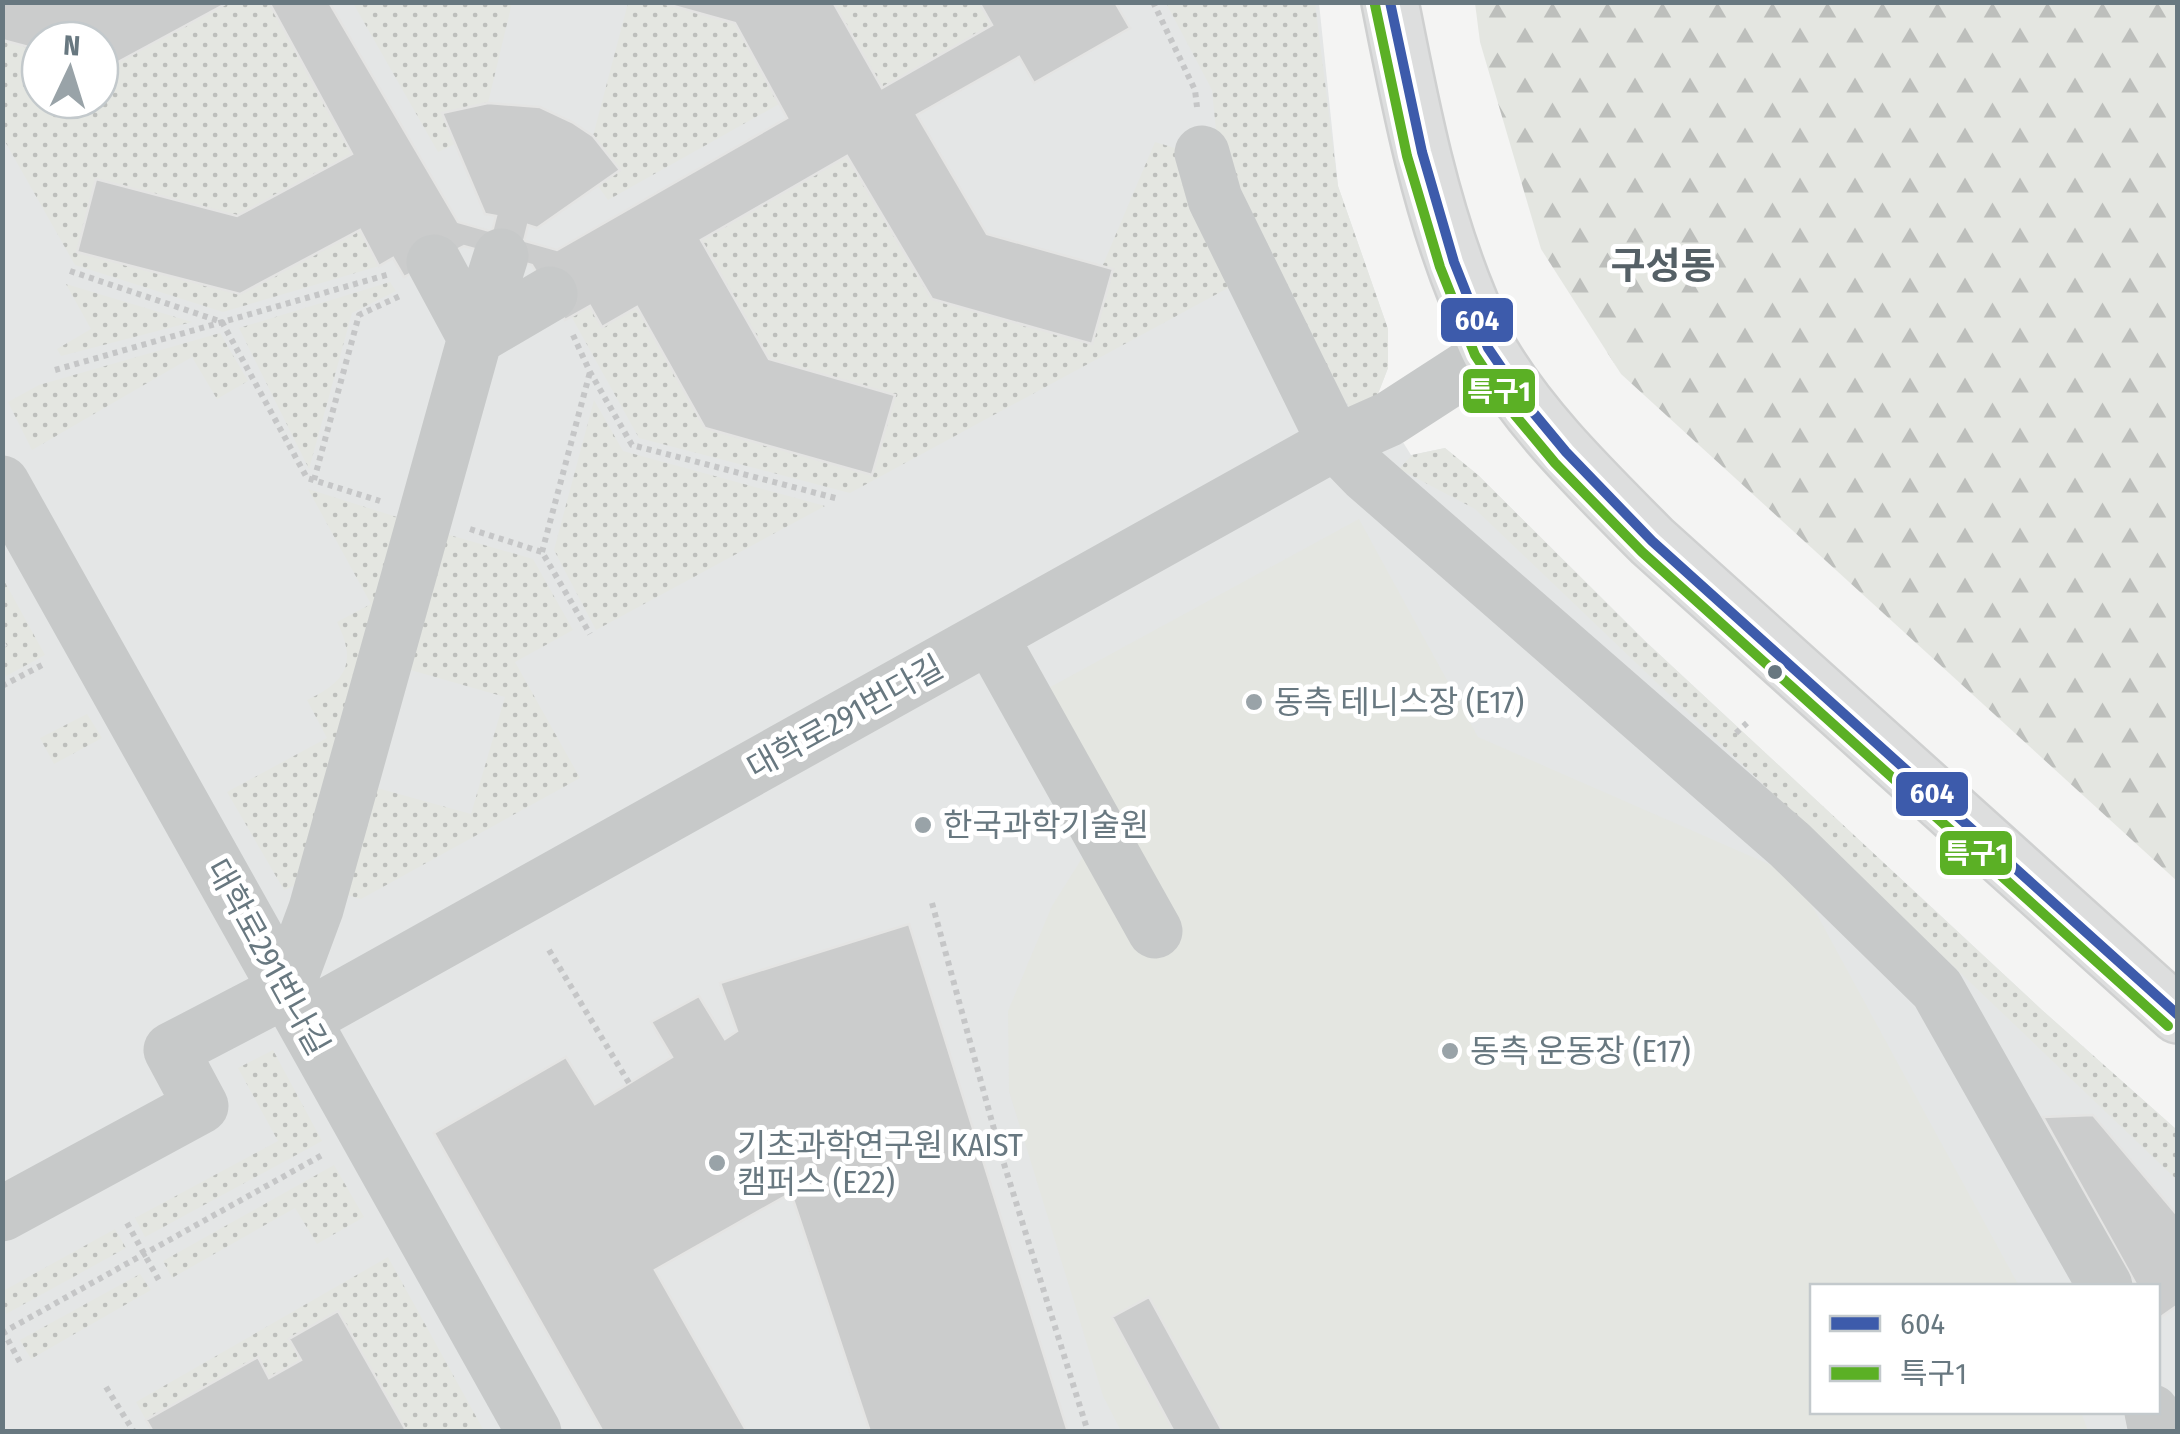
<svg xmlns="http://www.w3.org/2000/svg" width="2180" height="1434" font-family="'Fira Sans Condensed','Noto Sans KR',sans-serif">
<defs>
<pattern id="grass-dots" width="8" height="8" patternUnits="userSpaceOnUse" patternTransform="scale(2.5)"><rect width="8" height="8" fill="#e4e6e1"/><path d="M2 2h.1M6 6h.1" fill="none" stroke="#bdbfbc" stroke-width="1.8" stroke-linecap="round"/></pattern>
<pattern id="forest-firs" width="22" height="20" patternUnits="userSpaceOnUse" patternTransform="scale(2.5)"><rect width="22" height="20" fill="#e4e6e1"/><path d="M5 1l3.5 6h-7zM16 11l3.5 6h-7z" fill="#bdbfbc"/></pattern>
</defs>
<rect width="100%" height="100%" fill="#f4f4f3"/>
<path fill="#e4e6e6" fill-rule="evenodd" d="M 3,3 L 1319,3 L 1338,186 L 1388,329 L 1388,368 L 1376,399 L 1411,455 L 1445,448 L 1478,475 L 1645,641 L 2042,1010 L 2177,1130 L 2177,1431 L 3,1432 ZM 40,40 L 100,40 L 100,100 L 40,100 ZM 1812,1286 L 2158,1286 L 2158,1412 L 1812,1412 Z"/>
<path fill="url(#grass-dots)" d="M 229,3 L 269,3 L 352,154 L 237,216 L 96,179 L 77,251 L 240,294 L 360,230 L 379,266 L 223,312 L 75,265 L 3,138 L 2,40 L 40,50 L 40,100 L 100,100 L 100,66 L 107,68 Z
M 353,3 L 512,3 L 488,103 L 442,114 L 455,144 L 438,152 Z
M 628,3 L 659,3 L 735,23 L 781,103 L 608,200 L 598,186 L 620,170 L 593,136 Z
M 833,3 L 979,3 L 992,25 L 882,88 Z
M 1166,3 L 1315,3 L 1338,186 L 1388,329 L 1388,368 L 1376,399 L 1350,409 L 1270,268 L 1218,150 L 1212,90 Z
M 1155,142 L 1192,153 L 1239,282 L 850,493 L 639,438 L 571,316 L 590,306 L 603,327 L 637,307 L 705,428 L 871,475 L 769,359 L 701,240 L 847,156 L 932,299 L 1102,267 Z
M 390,282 L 396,291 L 352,313 L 309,469 L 239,328 Z
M 66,284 L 192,322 L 61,356 L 57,349 L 91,329 Z
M 220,333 L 248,381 L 217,399 L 192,357 L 32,450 L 8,402 L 39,385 Z
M 594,400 L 623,451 L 825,506 L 596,630 L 554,550 Z
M 1445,448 L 1478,475 L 1645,641 L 2042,1010 L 2177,1130 L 2177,1180 L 1475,509 L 1399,469 L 1412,455 Z
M 308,489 L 400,518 L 298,884 L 284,890 L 227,792 L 327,738 L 307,700 C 345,682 358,664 337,622 L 371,604 Z
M 446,534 L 533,559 L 573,630 L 515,662 L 580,778 L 361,899 L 339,893 L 370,786 L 471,814 L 505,697 L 407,669 Z
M 2,577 L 45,655 L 6,676 L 3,670 L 3,648 L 7,646 L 3,638 Z
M 87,714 L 102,738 L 54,764 L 40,738 Z
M 273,1050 L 322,1141 L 145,1237 L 135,1218 L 278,1141 L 238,1068 Z
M 334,1165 L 364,1217 L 317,1244 L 295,1208 L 172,1278 L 163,1261 Z
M 115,1229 L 126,1248 L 6,1314 L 3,1291 Z
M 388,1257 L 484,1431 L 407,1431 L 338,1311 L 289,1339 L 301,1360 L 269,1378 L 257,1357 L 146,1420 L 136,1402 Z
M 140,1274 L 151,1290 L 31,1359 L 20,1340 Z"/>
<path fill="url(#forest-firs)" d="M 1475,3 L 2177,3 L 2177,881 L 1621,374 L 1541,249 L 1480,42 Z"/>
<path fill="#e4e6e1" d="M 1359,519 L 1478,737 L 1796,876 L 2019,1286 L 1812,1286 L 1812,1412 L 2081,1412 L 2088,1431 L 1121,1431 L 1103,1396 L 1009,1091 L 1008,1011 L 1052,906 L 1084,855 L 1043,691 Z"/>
<path fill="#cbcccc" stroke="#e4e4e3" stroke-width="2.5" d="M 2,2 L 229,2 L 107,68 L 100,66 L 100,40 L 40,40 L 40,50 L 2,40 Z
M 269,2 L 329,2 L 458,222 L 557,250 L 787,118 L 735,23 L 659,2 L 833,2 L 882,88 L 992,25 L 979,2 L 1115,2 L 1130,28 L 1034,83 L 1019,57 L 917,115 L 987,234 L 1113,269 L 1092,344 L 932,299 L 847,156 L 701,240 L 769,359 L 895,395 L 872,475 L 705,428 L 637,307 L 602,327 L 590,306 L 565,320 L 532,265 L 464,246 L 404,277 L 393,258 L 379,266 L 360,230 L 240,294 L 77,252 L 96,179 L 237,216 L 352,154 Z
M 488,103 L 540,107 L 572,122 L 593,136 L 620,170 L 537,228 L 528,225 L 524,241 L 492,232 L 496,216 L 485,214 L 442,113 Z
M 909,924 L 1068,1432 L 870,1432 L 791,1193 L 655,1270 L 747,1432 L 603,1432 L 434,1133 L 566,1057 L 595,1104 L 672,1057 L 651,1022 L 699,996 L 725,1039 L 737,1031 L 720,983 Z
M 2093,1115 L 2178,1216 L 2178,1305 L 2158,1319 L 2158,1286 L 2137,1286 L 2043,1117 Z
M 1149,1297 L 1223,1432 L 1174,1432 L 1112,1317 Z
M 338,1311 L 407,1432 L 153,1432 L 146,1420 L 258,1357 L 269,1378 L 301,1360 L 289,1339 Z"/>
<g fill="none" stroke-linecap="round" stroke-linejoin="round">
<g stroke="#cfd0d0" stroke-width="60">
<path id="major" d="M 1390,2 C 1410,103 1429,203 1468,298 C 1476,317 1482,338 1492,355 C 1534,425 1595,483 1652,541 L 2178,1015"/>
</g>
<path stroke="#c5c6c7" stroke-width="6" stroke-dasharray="5 5" stroke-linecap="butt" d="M 1153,2 L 1195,90 L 1197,107
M 70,271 L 222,322 L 307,478 L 380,501
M 573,335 L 590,372 L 632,445 L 839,499
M 55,370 L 390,274
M 314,480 L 359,315 L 400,296
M 470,529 L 542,552 L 590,634
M 542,552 L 590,372
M 2,686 L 46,663
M 1736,733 L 1747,723
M 932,903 L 1000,1151 L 1088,1432
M 549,950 L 629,1083
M 127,1223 L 161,1284
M 3,1331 L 21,1364
M 2,1333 L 324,1154
M 106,1387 L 134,1432"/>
<path stroke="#c7c9c9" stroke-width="55" d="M 1202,153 L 1215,199 L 1335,443 L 1365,474 L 1790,845 L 1937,989 L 2105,1286
M 434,262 L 475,338
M 475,338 L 550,294
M 2,483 L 534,1432
M 990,636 L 1155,931
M 303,1019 L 1335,443 L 1389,419 L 1491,353
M 2,1214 L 201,1106 L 171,1050 L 286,990 L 316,909 L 475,338 L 501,256
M 2152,1412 L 2156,1432"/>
<use href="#major" stroke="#dddede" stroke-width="55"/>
<g stroke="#fff" stroke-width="18">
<path id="bus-1" d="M 1390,2 L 1422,152 L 1454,262 L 1488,348 L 1527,405 L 1566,452 L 1652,541 L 2178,1015"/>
</g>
<g stroke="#fff" stroke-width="18">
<path id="bus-2" d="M 1375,5 L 1407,156 L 1440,267 L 1475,355 L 1515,415 L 1555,463 L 1642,552 L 2168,1026"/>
</g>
<use href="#bus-1" stroke="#3d5bab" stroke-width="10"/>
<use href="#bus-2" stroke="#5bb025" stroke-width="10"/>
</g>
<circle fill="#687880" stroke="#fff" stroke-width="4" cx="1775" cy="672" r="9"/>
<g fill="#99a3a8" stroke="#fff" stroke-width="4">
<circle cx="1254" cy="702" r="10"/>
<circle cx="923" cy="825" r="10"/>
<circle cx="1450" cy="1051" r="10"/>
<circle cx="717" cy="1163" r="10"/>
</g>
<g text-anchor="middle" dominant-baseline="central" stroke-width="10" stroke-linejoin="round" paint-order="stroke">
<g font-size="32" fill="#687880" stroke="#fff" text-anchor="start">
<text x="1274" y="702">동측 테니스장 (E17)</text>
<text x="943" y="825">한국과학기술원</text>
<text x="1470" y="1051">동측 운동장 (E17)</text>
<text x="737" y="1145">기초과학연구원 KAIST<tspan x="737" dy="37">캠퍼스 (E22)</tspan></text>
</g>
<g font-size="32" fill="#687880" stroke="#fff">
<text transform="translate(845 717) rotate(-29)">대학로291번다길</text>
<text transform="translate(268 957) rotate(61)">대학로291번나길</text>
</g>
<g font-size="38" font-weight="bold" fill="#556066" stroke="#fff">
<text x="1663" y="266">구성동</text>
</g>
</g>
<g stroke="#fff" stroke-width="4">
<rect x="1439" y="296" width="76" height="48" rx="10" fill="#3d5bab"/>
<rect x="1461" y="367" width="76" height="48" rx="10" fill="#5bb025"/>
<rect x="1894" y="770" width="76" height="48" rx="10" fill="#3d5bab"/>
<rect x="1938" y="829" width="76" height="48" rx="10" fill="#5bb025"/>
</g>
<g font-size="28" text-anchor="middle" font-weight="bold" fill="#fff">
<text x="1477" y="330">604</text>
<text x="1499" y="401">특구1</text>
<text x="1932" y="803">604</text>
<text x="1976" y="863">특구1</text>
</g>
<rect width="2180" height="1434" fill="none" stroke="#687880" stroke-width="10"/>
<rect x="1810" y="1284" width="350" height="130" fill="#ffffff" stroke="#c3c9cc" stroke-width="2.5"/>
<rect x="1830" y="1316" width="50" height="15" fill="#3d5bab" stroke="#c3c9cc" stroke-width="2.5"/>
<text x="1900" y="1334" font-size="30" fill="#687880">604</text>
<rect x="1830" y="1366" width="50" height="15" fill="#5bb025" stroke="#c3c9cc" stroke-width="2.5"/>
<text x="1900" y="1384" font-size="30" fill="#687880">특구1</text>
<g transform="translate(70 70) rotate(4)"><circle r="48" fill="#ffffff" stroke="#c3c9cc" stroke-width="2.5"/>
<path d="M0-8L18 38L0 25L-18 38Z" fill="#99a3a8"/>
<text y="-15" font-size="28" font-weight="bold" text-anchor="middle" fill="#687880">N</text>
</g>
</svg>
